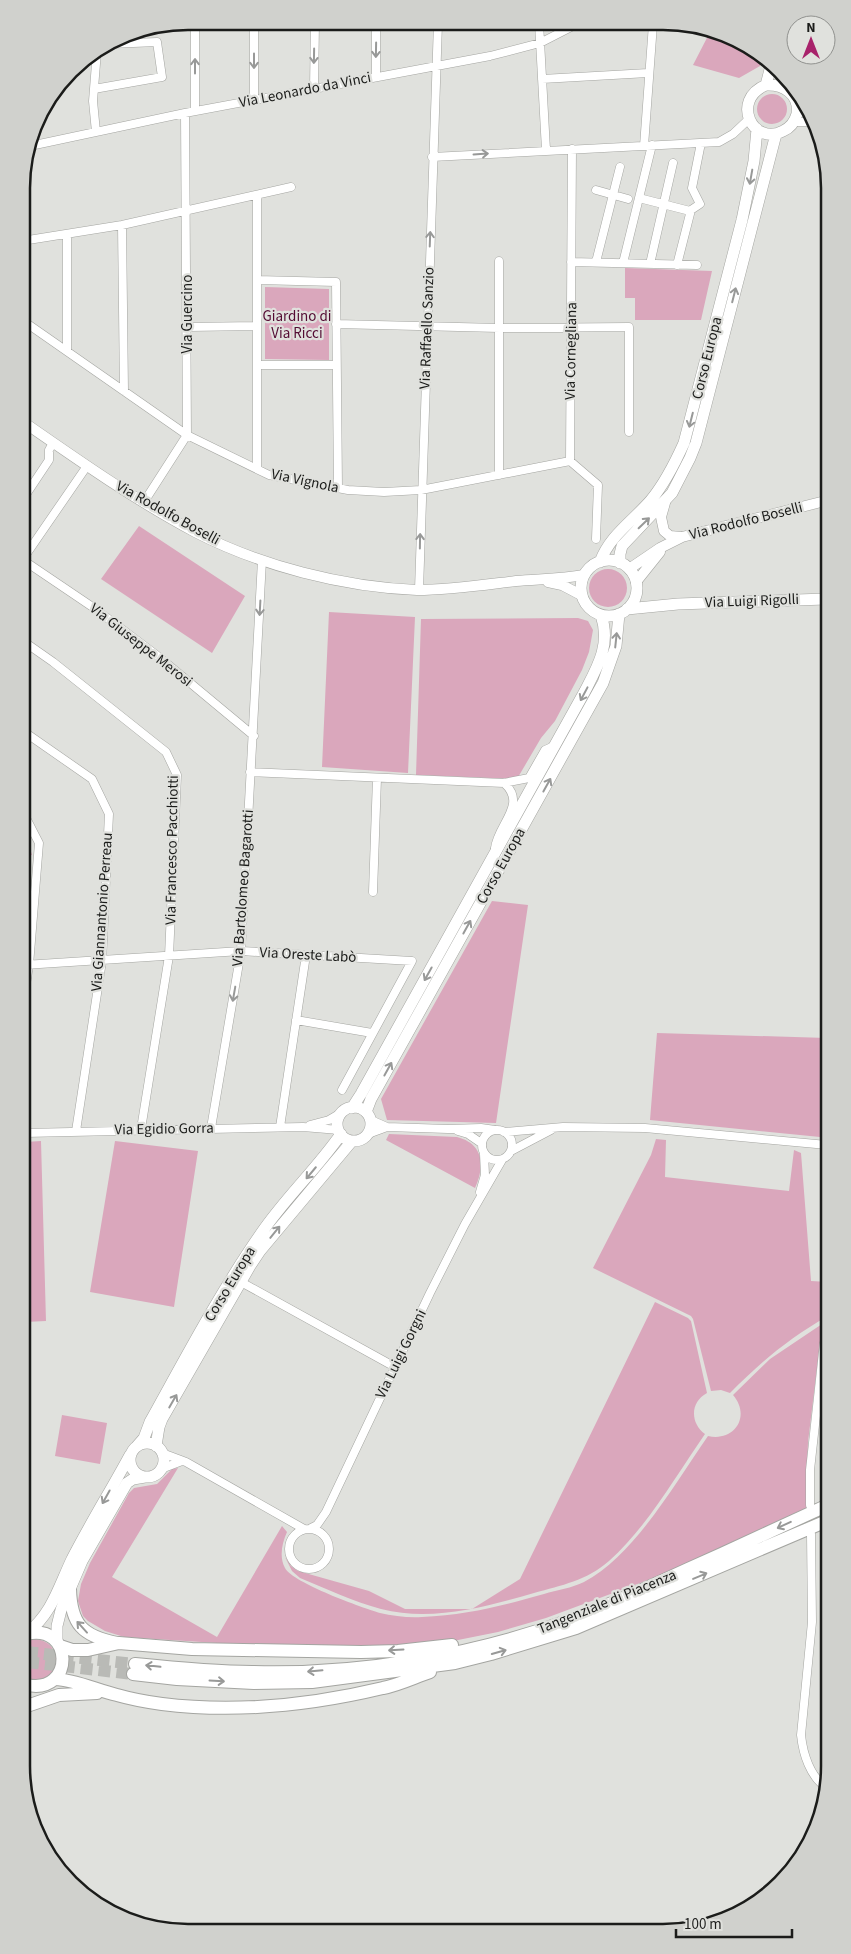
<svg xmlns="http://www.w3.org/2000/svg" width="851" height="1954" font-family="'Source Sans 3',sans-serif">
<rect width="100%" height="100%" fill="#e0e1dd"/>
<path fill="#daa7bc" d="M 710,32 L 762,57 L 760,66 L 739,78 L 693,65 Z
M757 109a15 15 0 1 1 30 0a15 15 0 1 1-30 0Z
M 625,268 L 712,271 L 701,320 L 635,320 L 635,298 L 625,298 Z
M 265,287 L 329,289 L 329,360 L 265,359 Z
M 139,526 L 245,596 L 212,653 L 101,579 Z
M589 588a19 19 0 1 1 38 0a19 19 0 1 1-38 0Z
M 329,612 L 415,617 L 408,773 L 322,767 Z
M 578,618 L 588,621 L 593,630 L 589,652 L 582,670 L 555,721 L 541,738 L 517,779 L 416,775 L 421,619 Z
M 24,829 L 32,855 L 24,856 Z
M 492,901 L 528,905 L 496,1123 L 387,1120 L 381,1099 Z
M 657,1033 L 827,1038 L 827,1109 L 820,1137 L 650,1120 Z
M 389,1134 L 457,1137 C 484,1144 485,1166 475,1188 L 386,1140 Z
M 656,1139 L 666,1140 L 665,1177 L 789,1191 L 794,1150 L 801,1153 L 811,1281 L 828,1282 L 828,1316 C 788,1339 762,1361 730,1393 L 721,1390 L 711,1391 L 693,1319 L 691,1316 L 593,1268 L 651,1155 Z
M 41,1141 L 46,1321 L 25,1322 L 25,1142 Z
M 115,1141 L 198,1151 L 174,1307 L 90,1292 Z
M 655,1302 L 688,1318 L 691,1321 L 707,1393 C 690,1402 690,1423 705,1434 C 675,1477 648,1526 609,1561 C 586,1581 562,1585 534,1593 C 485,1607 432,1622 381,1609 C 354,1602 327,1589 300,1578 L 292,1571 L 285,1557 L 291,1566 L 298,1571 L 369,1591 L 405,1609 L 472,1609 L 520,1579 Z
M 825,1322 L 820,1343 L 808,1442 L 806,1508 L 675,1570 L 546,1618 L 498,1632 L 453,1641 L 393,1647 L 217,1643 L 124,1637 L 105,1631 L 88,1621 L 83,1616 L 78,1601 L 81,1584 L 90,1563 L 129,1493 L 134,1488 L 157,1484 L 172,1469 L 178,1468 L 112,1577 L 217,1637 L 282,1526 L 287,1532 C 282,1543 279,1557 285,1568 C 293,1583 363,1608 380,1613 C 393,1616 409,1618 422,1617 C 466,1615 502,1606 544,1594 C 557,1590 572,1588 584,1582 C 635,1555 675,1483 708,1436 C 735,1442 751,1416 733,1395 L 770,1359 Z
M 62,1415 L 107,1423 L 100,1464 L 55,1456 Z
M 32,1639 C 68,1639 61,1689 27,1678 L 26,1641 Z"/>
<g fill="none" stroke-linecap="round" stroke-linejoin="round">
<path stroke="#b9bab6" stroke-width="12" stroke-dasharray="12 6" stroke-linecap="butt" d="M 26,1652 L 135,1664
M 27,1662 L 133,1674"/>
<g stroke="#a4a5a1" stroke-width="9">
<path id="minor" d="M 195,21 L 195,111
M 254,22 L 254,100
M 539,23 L 546,150
M 376,77 L 376,22
M 542,79 L 648,73
M 94,89 L 162,77 L 157,42 L 109,44
M 314,89 L 315,22
M 793,122 L 814,122
M 96,132 L 93,101 L 97,51
M 30,146 L 185,113 L 490,56 L 540,43 L 577,24
M 644,146 L 653,24
M 572,149 L 570,461 L 598,485 L 596,539
M 432,157 L 719,142 L 733,134 L 749,119
M 596,190 L 628,199
M 639,198 L 690,211
M 22,217 L 22,234
M 122,225 L 124,391
M 67,234 L 67,351
M 22,241 L 122,225 L 291,187
M 499,261 L 499,475
M 571,262 L 697,265
M 596,262 L 620,167
M 623,263 L 652,145
M 650,264 L 673,163
M 677,265 L 691,210 L 700,204 L 692,188 L 701,143
M 257,280 L 336,282 L 338,488
M 22,320 L 187,435 L 269,475 L 348,490 L 384,492 L 421,490 L 570,461
M 336,324 L 499,328 L 629,327 L 629,432
M 188,327 L 257,326
M 257,365 L 336,365
M 257,469 L 257,195
M 23,499 L 49,460 L 49,450 L 53,443
M 144,502 L 187,435 L 185,113
M 23,559 L 87,466
M 23,560 L 94,608 L 159,657 L 254,736
M 419,590 L 438,23
M 23,641 L 53,662 L 166,752 L 177,775 L 169,956 L 141,1129
M 23,731 L 92,779 L 109,814 L 102,961 L 76,1131
M 250,772 L 504,783 L 529,778 L 545,750 L 554,746
M 24,814 L 39,843 L 29,965 L 24,998
M 495,848 C 498,824 528,804 504,783
M 373,892 L 377,778
M 24,965 L 241,951 L 412,961 L 342,1090
M 296,1020 L 372,1033
M 310,1125 L 329,1120 L 341,1113
M 280,1127 L 306,955
M 387,1127 L 448,1129 L 481,1128 L 495,1130
M 211,1128 L 241,951 L 262,560
M482 1145a15 15 0 1 1 30 0a15 15 0 1 1-30 0Z
M 458,1131 L 468,1134 L 481,1143
M 504,1132 L 563,1127 L 645,1128 L 827,1145
M 25,1133 L 303,1127 L 339,1130
M 368,1134 L 387,1127 L 371,1120
M 511,1151 L 551,1130
M 480,1192 L 485,1175 L 484,1154
M 241,1282 L 395,1367
M 162,1453 L 186,1462 L 304,1529
M 161,1469 L 182,1461
M 810,1505 L 810,1470 L 824,1343 L 828,1335
M 311,1528 L 317,1525 L 326,1512 L 430,1293 L 465,1224 L 502,1160
M289 1549a20 20 0 1 1 40 0a20 20 0 1 1-40 0Z
M 811,1534 L 812,1622 L 801,1735 C 803,1754 810,1777 827,1788"/>
</g>
<g stroke="#a4a5a1" stroke-width="11">
<path id="tertiary" d="M 22,421 C 78,460 135,500 195,532 C 261,566 343,587 417,590 C 450,590 483,585 516,581 C 538,579 561,579 584,575
M 665,503 L 661,517 L 664,531 L 670,536 L 681,537
M 629,569 L 660,548 L 682,537 L 825,501
M 548,582 L 562,585 L 581,595
M 636,582 L 660,552"/>
</g>
<g stroke="#a4a5a1" stroke-width="12">
<path id="secondary" d="M 766,85 C 783,84 800,94 797,114 C 795,121 790,128 783,131 C 753,147 730,100 766,85 L 772,62
M581 588a28 28 0 1 1 56 0a28 28 0 1 1-56 0Z
M 600,562 C 610,535 633,521 651,500 C 665,483 675,463 684,443 L 742,220 L 754,161 L 757,129
M 620,563 L 620,554 L 622,546 L 672,493 L 690,458 L 696,443 L 776,134
M 627,609 L 678,604 L 825,599
M337 1124a17 17 0 1 1 34 0a17 17 0 1 1-34 0Z
M 352,1108 L 361,1094 L 585,691 C 598,666 611,644 601,615
M 366,1112 L 371,1099 L 603,683 L 616,646 L 619,614
M130 1460a17 17 0 1 1 34 0a17 17 0 1 1-34 0Z
M 137,1446 L 144,1438 L 150,1422 C 185,1359 219,1294 260,1235 C 284,1199 316,1170 341,1134
M 156,1446 L 159,1427 L 162,1419 L 250,1266 L 260,1251 L 352,1141
M 27,1633 C 52,1614 59,1586 72,1559 C 90,1524 111,1490 130,1455
M 57,1642 L 57,1626 L 61,1610 L 82,1561 L 127,1483 L 133,1479 L 145,1477"/>
</g>
<g stroke="#a4a5a1" stroke-width="14">
<path id="primary" d="M 26,1634 C 74,1622 75,1695 27,1685"/>
</g>
<g stroke="#a4a5a1" stroke-width="14">
<path id="trunk" d="M 70,1589 C 71,1624 82,1636 117,1643
M 60,1646 L 72,1650 L 88,1650 L 119,1643 L 192,1649 L 361,1652 L 398,1651 L 452,1645
M 135,1664 C 174,1668 213,1672 252,1672 C 358,1675 470,1656 570,1620 C 610,1605 649,1587 688,1569 C 735,1548 782,1526 828,1505
M 133,1674 L 177,1679 L 254,1683 L 312,1682 L 455,1663 L 491,1654 L 576,1628 L 829,1520
M 55,1679 C 76,1680 96,1690 117,1695 C 131,1699 147,1702 162,1704 C 235,1713 312,1705 383,1688 C 399,1685 415,1677 430,1672
M 27,1706 L 59,1695 L 97,1693"/>
</g>
<use href="#minor" stroke="#fff" stroke-width="8"/>
<use href="#tertiary" stroke="#fff" stroke-width="10"/>
<use href="#secondary" stroke="#fff" stroke-width="11"/>
<use href="#primary" stroke="#fff" stroke-width="12"/>
<use href="#trunk" stroke="#fff" stroke-width="12"/>
</g>
<defs><path id="oneway-shaft" d="M-6 0H5M1.5-3L5.5 0L1.5 3" fill="none" stroke-width="1.6" stroke-linecap="round" stroke-linejoin="round" transform="scale(1.25)"/></defs>
<g stroke="#989998">
<use href="#oneway-shaft" transform="translate(376 50) rotate(91)"/>
<use href="#oneway-shaft" transform="translate(314 56) rotate(91)"/>
<use href="#oneway-shaft" transform="translate(254 61) rotate(90)"/>
<use href="#oneway-shaft" transform="translate(195 66) rotate(-90)"/>
<use href="#oneway-shaft" transform="translate(481 154) rotate(-4)"/>
<use href="#oneway-shaft" transform="translate(751 177) rotate(100)"/>
<use href="#oneway-shaft" transform="translate(430 239) rotate(-88)"/>
<use href="#oneway-shaft" transform="translate(734 295) rotate(-76)"/>
<use href="#oneway-shaft" transform="translate(691 420) rotate(104)"/>
<use href="#oneway-shaft" transform="translate(644 523) rotate(-44)"/>
<use href="#oneway-shaft" transform="translate(420 541) rotate(-89)"/>
<use href="#oneway-shaft" transform="translate(260 608) rotate(93)"/>
<use href="#oneway-shaft" transform="translate(616 640) rotate(-84)"/>
<use href="#oneway-shaft" transform="translate(584 694) rotate(118)"/>
<use href="#oneway-shaft" transform="translate(547 785) rotate(-61)"/>
<use href="#oneway-shaft" transform="translate(467 927) rotate(-61)"/>
<use href="#oneway-shaft" transform="translate(428 974) rotate(119)"/>
<use href="#oneway-shaft" transform="translate(234 994) rotate(100)"/>
<use href="#oneway-shaft" transform="translate(388 1069) rotate(-61)"/>
<use href="#oneway-shaft" transform="translate(311 1173) rotate(130)"/>
<use href="#oneway-shaft" transform="translate(275 1232) rotate(-51)"/>
<use href="#oneway-shaft" transform="translate(173 1401) rotate(-60)"/>
<use href="#oneway-shaft" transform="translate(106 1497) rotate(119)"/>
<use href="#oneway-shaft" transform="translate(784 1525) rotate(155)"/>
<use href="#oneway-shaft" transform="translate(700 1576) rotate(-23)"/>
<use href="#oneway-shaft" transform="translate(82 1627) rotate(-132)"/>
<use href="#oneway-shaft" transform="translate(396 1650) rotate(177)"/>
<use href="#oneway-shaft" transform="translate(499 1652) rotate(-16)"/>
<use href="#oneway-shaft" transform="translate(153 1666) rotate(-174)"/>
<use href="#oneway-shaft" transform="translate(315 1671) rotate(175)"/>
<use href="#oneway-shaft" transform="translate(217 1681) rotate(3)"/>
</g>
<g text-anchor="middle" dominant-baseline="central" stroke-width="4.5" stroke-linejoin="round" paint-order="stroke">
<g font-size="15" fill="#1b1c1a" stroke="#e0e1dd">
<text transform="translate(305 90) rotate(-11)">Via Leonardo da Vinci</text>
<text transform="translate(187 314) rotate(-90)">Via Guercino</text>
<text transform="translate(427 328) rotate(-88)">Via Raffaello Sanzio</text>
<text transform="translate(571 351) rotate(-89)">Via Cornegliana</text>
<text transform="translate(707 358) rotate(-76)">Corso Europa</text>
<text transform="translate(305 481) rotate(12)">Via Vignola</text>
<text transform="translate(168 513) rotate(29)">Via Rodolfo Boselli</text>
<text transform="translate(746 521) rotate(-14)">Via Rodolfo Boselli</text>
<text transform="translate(752 601) rotate(-2)">Via Luigi Rigolli</text>
<text transform="translate(141 645) rotate(38)">Via Giuseppe Merosi</text>
<text transform="translate(172 850) rotate(-89)">Via Francesco Pacchiotti</text>
<text transform="translate(501 866) rotate(-61)">Corso Europa</text>
<text transform="translate(243 888) rotate(-86)">Via Bartolomeo Bagarotti</text>
<text transform="translate(102 912) rotate(-86)">Via Giannantonio Perreau</text>
<text transform="translate(308 955) rotate(3)">Via Oreste Labò</text>
<text transform="translate(164 1129) rotate(-1)">Via Egidio Gorra</text>
<text transform="translate(230 1284) rotate(-59)">Corso Europa</text>
<text transform="translate(401 1354) rotate(-64)">Via Luigi Gorgni</text>
<text transform="translate(607 1602) rotate(-22)">Tangenziale di Piacenza</text>
</g>
<g font-size="15" fill="#540b33" stroke="#e0e1dd">
<text x="297" y="316">Giardino di<tspan x="297" dy="17">Via Ricci</tspan></text>
</g>
</g>
<path d="M0 0H851V1954H0ZM188 30H663A158 158 0 0 1 821 188V1766A158 158 0 0 1 663 1924H188A158 158 0 0 1 30 1766V188A158 158 0 0 1 188 30Z" fill="#d0d1cd" fill-rule="evenodd"/>
<path fill="none" stroke="#1b1c1a" stroke-width="2.5" d="M188 30H663A158 158 0 0 1 821 188V1766A158 158 0 0 1 663 1924H188A158 158 0 0 1 30 1766V188A158 158 0 0 1 188 30Z"/>
<g transform="translate(811 40)"><circle r="24" fill="#e0e1dd" stroke="#91928f"/>
<path d="M0-4L9 19L0 12L-9 19Z" fill="#a8226b"/>
<text y="-8" font-size="14" font-weight="bold" text-anchor="middle" fill="#1b1c1a">N</text>
</g>
<path d="M676 1929v8h116v-8" fill="none" stroke="#1b1c1a" stroke-width="2.5"/>
<text x="684" y="1929" font-size="15" fill="#1b1c1a" stroke="#e0e1dd" stroke-width="4" paint-order="stroke">100 m</text>
</svg>
